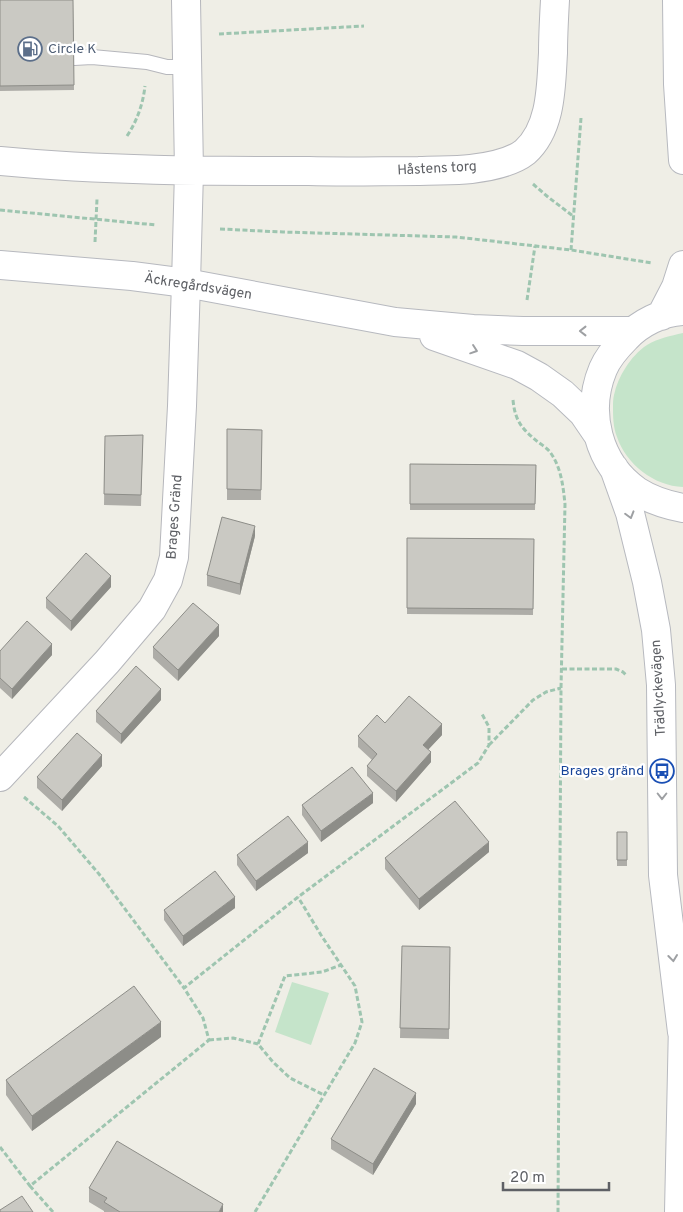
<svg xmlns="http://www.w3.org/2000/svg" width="683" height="1212" font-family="Overpass,sans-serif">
<rect width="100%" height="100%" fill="#efeee6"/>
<path fill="#c5e4ca" d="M 683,333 L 683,487 C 654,486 626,464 617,437 C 613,427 613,416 613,406 C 613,403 613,399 614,395 C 616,385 620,376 626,367 C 631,359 639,350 647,345 C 659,338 670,336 683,333 Z
M 292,982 L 329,993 L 311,1045 L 275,1032 Z"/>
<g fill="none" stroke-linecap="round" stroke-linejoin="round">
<g stroke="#b6b7bc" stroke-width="16">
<path id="lane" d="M 56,59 L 92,57 L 147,62 L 167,67 L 187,67"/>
</g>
<g stroke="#b6b7bc" stroke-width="30">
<path id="street" d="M 0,161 C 103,171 206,171 309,171 C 346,172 382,171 419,171 C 436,170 454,171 471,169 C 488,167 511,163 525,152 C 552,128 551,85 553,53 C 553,35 554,18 555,0
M 0,777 L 107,662 L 152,609 L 168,580 L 174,557 L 182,406 L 186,283 L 189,171 L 186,0"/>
</g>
<g stroke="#b7b9bf" stroke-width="30">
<path id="secondary" d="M 677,0 L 678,84 L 683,160
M 0,265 L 132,276 L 186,283 L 395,322 L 473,329 L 523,331 L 632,331
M 683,311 C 662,312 640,323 626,338 C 617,347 608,357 603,369 C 585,412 598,464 637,491 C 651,500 667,505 683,508
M 661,316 L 676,287 L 683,265
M 434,336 L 517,365 L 539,377 L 563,394 L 583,413 L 598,435
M 614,468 L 630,513 L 647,582 L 656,630 L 661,685 L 663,875 L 682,1032
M 679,1212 L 683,1023"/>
</g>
<path stroke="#9ec5b0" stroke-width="3" stroke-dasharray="5 2.5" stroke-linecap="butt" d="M 219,34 L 364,26
M 127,136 C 137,121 143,104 145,86
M 533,184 L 548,197 L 573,216
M 0,210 L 156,225
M 220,229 L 283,232 L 456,237 L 571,250 L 652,263
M 95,242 L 97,199
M 571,250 L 581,118
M 527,300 L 535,246
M 513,400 C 515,421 522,429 538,442 C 542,445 547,448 550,452 C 561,467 563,485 565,504 L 561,688 L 558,1212
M 562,669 L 616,669 L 623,672 L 627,676
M 489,745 L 533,700 L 546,692 L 561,688
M 24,797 L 58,826 L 99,874 L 184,988
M 209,1040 L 233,1038 L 258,1044 L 273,1062 L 290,1078 L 324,1095
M 258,1044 L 285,976 L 322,972 L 341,965
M 0,1147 L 30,1186
M 53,1212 L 30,1186 L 209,1040 L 203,1018 L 184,988 L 298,897 L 478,763 L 489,745 L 489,727 L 482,714
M 255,1212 L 355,1043 L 362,1022 L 355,986 L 321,935 L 298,897"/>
<use href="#lane" stroke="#fff" stroke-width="14"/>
<use href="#street" stroke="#fff" stroke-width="28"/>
<use href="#secondary" stroke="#fff" stroke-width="28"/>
</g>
<path fill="#aeada8" d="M 0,0 L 73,0 L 74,90 L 0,91 Z
M 227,429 L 262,430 L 261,500 L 227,500 Z
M 143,435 L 141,506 L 104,505 L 105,436 Z
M 410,464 L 536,465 L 535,510 L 410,510 Z
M 255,536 L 240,595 L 207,586 L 207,575 Z
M 407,538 L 534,539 L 533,615 L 407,614 Z
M 111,587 L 71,631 L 46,608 L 46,598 Z
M 219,636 L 178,681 L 153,658 L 153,647 Z
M 0,651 L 52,655 L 12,699 L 0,688 Z
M 161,700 L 121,744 L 96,722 L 96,711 Z
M 385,723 L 442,735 L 428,750 L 431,762 L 396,802 L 367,776 L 367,766 L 372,760 L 358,747 L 358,736 Z
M 102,766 L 62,811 L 37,788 L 37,777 Z
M 373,803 L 321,842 L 302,815 L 302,805 Z
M 617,832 L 627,832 L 627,866 L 617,866 Z
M 489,852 L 419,910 L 385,869 L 385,858 Z
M 308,853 L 256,891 L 237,865 L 237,855 Z
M 235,908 L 183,946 L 164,920 L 164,910 Z
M 402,946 L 450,947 L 449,1039 L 400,1038 Z
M 161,1037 L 32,1131 L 6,1095 L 6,1080 Z
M 416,1104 L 373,1175 L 331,1149 L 331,1139 Z
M 89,1188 L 223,1212 L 104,1212 L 104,1211 L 89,1202 Z"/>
<path fill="#8d8d88" d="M 255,526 L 255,536 L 240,595 L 240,584 Z
M 111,576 L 111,587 L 71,631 L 71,621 Z
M 219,625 L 219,636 L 178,681 L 178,670 Z
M 52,644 L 52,655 L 12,699 L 12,689 Z
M 161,689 L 161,700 L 121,744 L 121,734 Z
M 442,724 L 442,735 L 423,755 L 423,745 Z
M 431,752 L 431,762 L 396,802 L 396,791 Z
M 102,755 L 102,766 L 62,811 L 62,800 Z
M 373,793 L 373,803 L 321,842 L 321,831 Z
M 308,842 L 308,853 L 256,891 L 256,881 Z
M 489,842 L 489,852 L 419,910 L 419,899 Z
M 235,897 L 235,908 L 183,946 L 183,936 Z
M 161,1022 L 161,1037 L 32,1131 L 32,1116 Z
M 416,1093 L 416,1104 L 373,1175 L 373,1164 Z
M 223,1204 L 223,1212 L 219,1212 Z"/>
<path fill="#cac9c3" stroke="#8d8d88" d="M 0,0 L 73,0 L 74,85 L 0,86 Z
M 227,429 L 262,430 L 261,490 L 227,489 Z
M 143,435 L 141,495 L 104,494 L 105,436 Z
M 410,464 L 536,465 L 535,504 L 410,504 Z
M 222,517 L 255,526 L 240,584 L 207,575 Z
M 407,538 L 534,539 L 533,609 L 407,608 Z
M 86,553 L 111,576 L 71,621 L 46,598 Z
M 193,603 L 219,625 L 178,670 L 153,647 Z
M 27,621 L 52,644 L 12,689 L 0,678 L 0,651 Z
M 136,666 L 161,689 L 121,734 L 96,711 Z
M 409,696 L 442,724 L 423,745 L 431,752 L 396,791 L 367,766 L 377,754 L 358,736 L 377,715 L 385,723 Z
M 77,733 L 102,755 L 62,800 L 37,777 Z
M 352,767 L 373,793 L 321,831 L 302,805 Z
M 455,801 L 489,842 L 419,899 L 385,858 Z
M 288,816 L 308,842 L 256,881 L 237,855 Z
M 617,832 L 627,832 L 627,860 L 617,860 Z
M 215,871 L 235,897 L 183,936 L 164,910 Z
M 402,946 L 450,947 L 449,1029 L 400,1028 Z
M 134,986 L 161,1022 L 32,1116 L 6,1080 Z
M 374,1068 L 416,1093 L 373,1164 L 331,1139 Z
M 117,1141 L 223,1204 L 219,1212 L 120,1212 L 104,1202 L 107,1198 L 89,1188 Z
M 22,1196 L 33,1212 L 0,1212 L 0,1210 Z"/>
<defs><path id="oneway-chevron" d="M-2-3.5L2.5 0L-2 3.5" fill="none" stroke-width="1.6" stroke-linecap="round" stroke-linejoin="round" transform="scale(1.25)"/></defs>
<g stroke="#9ea0a3">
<use href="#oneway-chevron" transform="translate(583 331) rotate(180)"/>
<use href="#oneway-chevron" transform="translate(474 350) rotate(19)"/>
<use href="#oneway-chevron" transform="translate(630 515) rotate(74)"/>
<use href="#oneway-chevron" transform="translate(662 796) rotate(90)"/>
<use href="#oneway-chevron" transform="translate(673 958) rotate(83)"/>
</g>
<defs>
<g id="fuel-ring" transform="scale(1.25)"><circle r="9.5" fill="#fff" stroke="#5c6f8a" stroke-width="1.5"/><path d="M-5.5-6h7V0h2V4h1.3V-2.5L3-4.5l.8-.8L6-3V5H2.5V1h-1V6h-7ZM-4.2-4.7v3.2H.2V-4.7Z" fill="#5c6f8a"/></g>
<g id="bus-ring" transform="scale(1.25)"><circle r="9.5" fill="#fff" stroke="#1a4fb4" stroke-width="1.5"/><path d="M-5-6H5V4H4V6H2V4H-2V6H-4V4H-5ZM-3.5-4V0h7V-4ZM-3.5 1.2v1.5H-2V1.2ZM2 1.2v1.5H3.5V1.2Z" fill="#1a4fb4"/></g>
</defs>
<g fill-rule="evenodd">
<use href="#fuel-ring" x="30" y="49"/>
<use href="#bus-ring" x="662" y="771"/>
</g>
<g text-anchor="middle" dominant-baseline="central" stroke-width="4.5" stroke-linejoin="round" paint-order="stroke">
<g font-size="14" fill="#4e5e75" stroke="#fff" text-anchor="start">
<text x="48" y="49">Circle K</text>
</g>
<g font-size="14" fill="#5e6065" stroke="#fff">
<text transform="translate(437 169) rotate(-3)">Håstens torg</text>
<text transform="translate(198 287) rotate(9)">Äckregårdsvägen</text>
<text transform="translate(175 517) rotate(-86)">Brages Gränd</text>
<text transform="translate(659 688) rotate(-93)">Trädlyckevägen</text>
</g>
<g font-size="14" fill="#164399" stroke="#fff" text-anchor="end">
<text x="644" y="771">Brages gränd</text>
</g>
</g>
<path d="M503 1182v8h106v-8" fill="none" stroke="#5e6065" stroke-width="2.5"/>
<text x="510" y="1182" font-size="15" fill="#5e6065" stroke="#ffffff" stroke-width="4" paint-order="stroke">20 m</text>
</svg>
